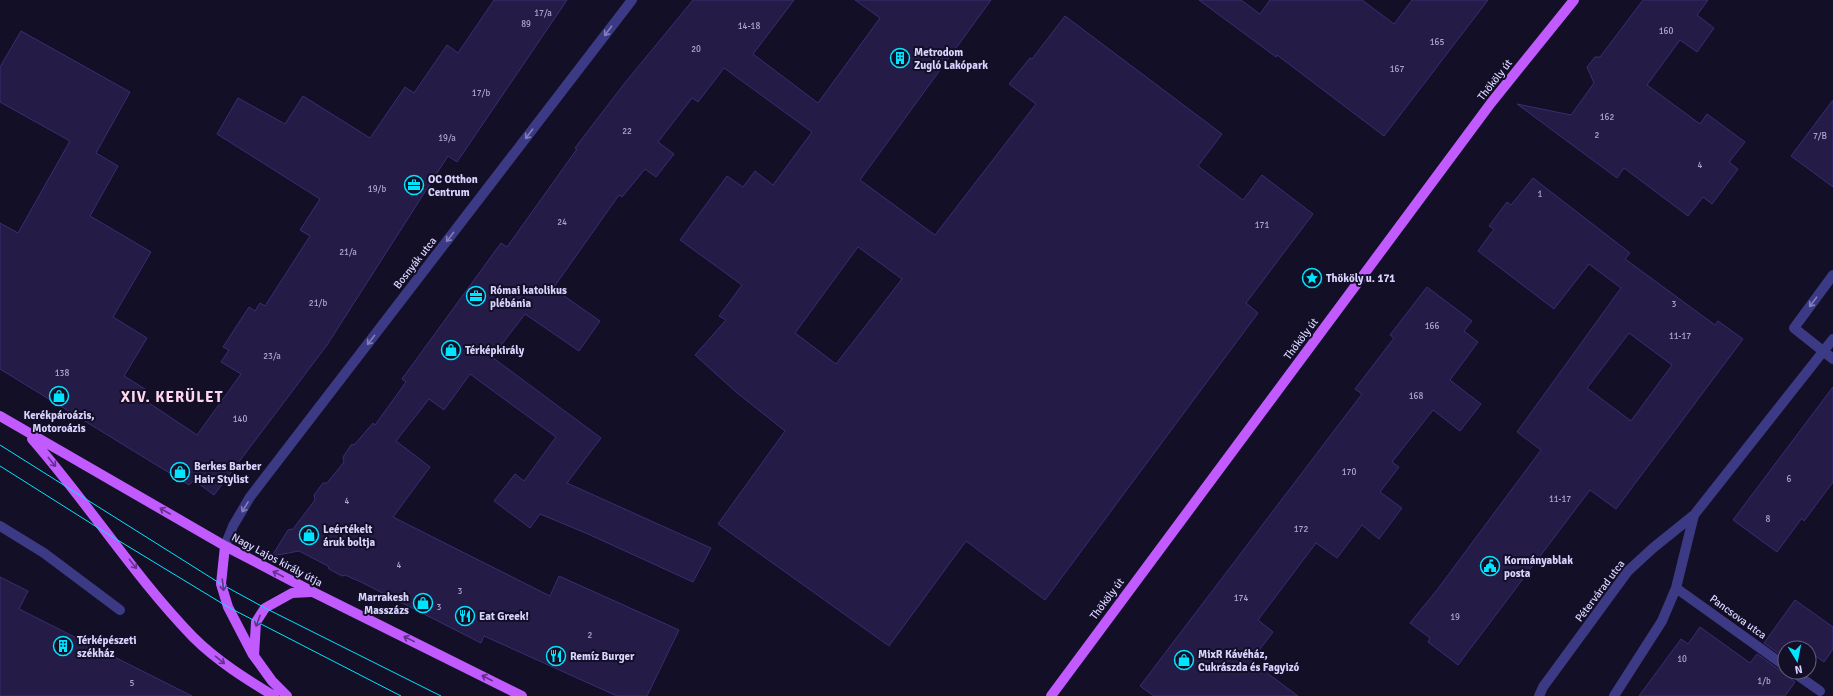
<svg xmlns="http://www.w3.org/2000/svg" width="1833" height="696" font-family="Signika,sans-serif">
<rect width="100%" height="100%" fill="#130f26"/>
<path fill="#241b47" stroke="#3b2d73" fill-rule="evenodd" d="M 494,0 L 567,0 L 457,162 L 448,156 L 327,345 L 214,495 L 194,480 L 189,485 L 0,369 L 0,223 L 18,233 L 70,141 L 0,102 L 0,67 L 21,31 L 130,92 L 96,153 L 118,166 L 90,216 L 151,252 L 113,317 L 147,338 L 124,376 L 145,389 L 140,397 L 197,435 L 241,374 L 221,362 L 229,350 L 223,347 L 249,307 L 255,311 L 260,303 L 265,306 L 310,236 L 300,230 L 320,199 L 217,134 L 238,98 L 285,124 L 303,96 L 370,138 L 405,87 L 414,93 L 447,45 L 458,53 Z
M 693,0 L 794,0 L 753,54 L 818,103 L 880,18 L 855,0 L 991,0 L 860,180 L 935,235 L 1036,104 L 1009,84 L 1030,58 L 1032,59 L 1065,16 L 1222,134 L 1198,166 L 1243,200 L 1262,175 L 1313,214 L 1246,303 L 1258,313 L 1045,600 L 966,541 L 889,646 L 718,524 L 785,431 L 736,392 L 695,355 L 726,320 L 719,316 L 742,285 L 680,240 L 727,176 L 743,187 L 755,171 L 773,185 L 812,132 L 724,68 L 698,102 L 692,98 L 658,142 L 674,154 L 656,177 L 645,169 L 622,197 L 619,195 L 554,287 L 558,290 L 557,291 L 600,321 L 579,351 L 525,314 L 492,357 L 601,438 L 567,483 L 711,548 L 693,582 L 588,534 L 540,514 L 530,528 L 494,501 L 515,474 L 524,481 L 556,437 L 470,374 L 444,410 L 429,399 L 396,441 L 430,467 L 393,517 L 550,596 L 559,576 L 679,630 L 647,696 L 617,696 L 484,636 L 481,643 L 361,582 L 345,575 L 342,576 L 329,569 L 328,566 L 299,551 L 272,556 L 288,530 L 293,529 L 315,500 L 314,495 L 323,483 L 327,483 L 344,462 L 343,457 L 351,445 L 355,444 L 373,423 L 375,425 L 406,382 L 402,379 L 501,243 L 507,247 L 577,149 L 575,148 L 624,84 ZM 858,247 L 902,279 L 836,364 L 795,333 Z
M 1199,0 L 1241,0 L 1260,14 L 1270,0 L 1362,0 L 1394,24 L 1412,0 L 1488,0 L 1384,136 L 1277,55 L 1276,57 Z
M 1643,0 L 1708,0 L 1697,15 L 1714,28 L 1697,52 L 1680,40 L 1647,85 L 1700,124 L 1707,114 L 1745,142 L 1729,162 L 1738,169 L 1712,204 L 1703,197 L 1688,216 L 1624,168 L 1617,178 L 1517,104 L 1571,115 L 1594,83 L 1587,67 L 1595,57 L 1600,57 Z
M 1833,100 L 1833,187 L 1791,156 Z
M 1533,178 L 1630,253 L 1625,259 L 1715,325 L 1718,321 L 1743,339 L 1616,509 L 1590,490 L 1458,665 L 1428,642 L 1430,638 L 1410,623 L 1437,590 L 1541,450 L 1517,432 L 1621,288 L 1589,264 L 1554,309 L 1478,251 L 1494,229 L 1489,226 L 1507,202 L 1511,205 ZM 1629,333 L 1672,365 L 1631,421 L 1587,388 Z
M 1427,287 L 1472,321 L 1464,331 L 1478,342 L 1450,380 L 1481,404 L 1460,431 L 1433,410 L 1392,462 L 1399,467 L 1380,492 L 1402,508 L 1379,539 L 1362,525 L 1337,558 L 1316,543 L 1258,620 L 1273,632 L 1251,661 L 1298,696 L 1154,696 L 1140,686 L 1362,394 L 1355,389 L 1394,338 L 1390,335 Z
M 1833,387 L 1833,482 L 1804,521 L 1802,518 L 1777,552 L 1733,520 Z
M 0,577 L 28,591 L 19,609 L 192,696 L 0,696 Z
M 1795,600 L 1833,627 L 1833,649 L 1824,662 L 1814,655 L 1809,663 L 1809,648 L 1785,648 L 1785,658 L 1764,643 Z
M 1700,627 L 1750,663 L 1757,654 L 1781,671 L 1787,672 L 1789,677 L 1795,682 L 1785,696 L 1639,696 L 1681,639 L 1688,644 Z"/>
<g fill="none" stroke-linecap="round" stroke-linejoin="round">
<path stroke="#3d3a85" stroke-width="10" d="M 1833,275 L 1794,328 L 1833,359
M 0,526 L 44,553 L 120,610
M 225,546 L 233,526 L 250,497 L 632,0
M 1676,588 L 1785,666
M 1793,672 L 1820,691
M 1539,696 L 1543,687 L 1628,571 L 1653,548 L 1694,515 L 1833,339
M 1614,696 L 1662,621 L 1676,588 L 1694,515"/>
<path stroke="#c25bff" stroke-width="10" d="M 0,416 L 225,546 L 313,592 L 522,696
M 32,439 C 88,503 134,576 193,637 C 217,661 246,679 274,696
M 225,546 L 221,584 L 228,607 L 253,655
M 287,696 L 272,681 L 254,656 L 256,622 L 265,608 L 292,593 L 311,592
M 1051,696 L 1491,103 L 1574,0"/>
<path stroke="#00e5ff" stroke-width="1" d="M 0,445 L 221,584 L 265,608 L 441,696
M 0,466 L 111,536 L 228,607 L 401,696"/>
</g>
<defs><path id="oneway-shaft" d="M-6 0H5M1.5-3L5.5 0L1.5 3" fill="none" stroke-width="1.6" stroke-linecap="round" stroke-linejoin="round"/></defs>
<g stroke="#837fbc">
<use href="#oneway-shaft" transform="translate(608 31) rotate(127)"/>
<use href="#oneway-shaft" transform="translate(529 134) rotate(127)"/>
<use href="#oneway-shaft" transform="translate(450 237) rotate(128)"/>
<use href="#oneway-shaft" transform="translate(1813 302) rotate(127)"/>
<use href="#oneway-shaft" transform="translate(371 340) rotate(128)"/>
<use href="#oneway-shaft" transform="translate(245 507) rotate(121)"/>
</g>
<g stroke="#623188">
<use href="#oneway-shaft" transform="translate(52 462) rotate(51)"/>
<use href="#oneway-shaft" transform="translate(165 511) rotate(-150)"/>
<use href="#oneway-shaft" transform="translate(133 564) rotate(52)"/>
<use href="#oneway-shaft" transform="translate(278 574) rotate(-152)"/>
<use href="#oneway-shaft" transform="translate(223 585) rotate(83)"/>
<use href="#oneway-shaft" transform="translate(258 621) rotate(110)"/>
<use href="#oneway-shaft" transform="translate(409 639) rotate(-154)"/>
<use href="#oneway-shaft" transform="translate(220 660) rotate(39)"/>
<use href="#oneway-shaft" transform="translate(487 678) rotate(-153)"/>
</g>
<defs>
<g id="building-ring" transform="scale(1)"><circle r="9.5" fill="#130f26" stroke="#00e5ff" stroke-width="1.5"/><path d="M-4-6H4V6H1V3H-1V6H-4ZM-2.5-4.3h1.7v1.8h-1.7ZM.8-4.3h1.7v1.8H.8ZM-2.5-1h1.7V.8h-1.7ZM.8-1h1.7V.8H.8Z" fill="#00e5ff"/></g>
<g id="office-ring" transform="scale(1)"><circle r="9.5" fill="#130f26" stroke="#00e5ff" stroke-width="1.5"/><path d="M-6-3h4V-5.5h4V-3h4V5H-6ZM-1-4.5V-3h2v-1.5ZM-6 0V1H6V0Z" fill="#00e5ff"/></g>
<g id="sight-ring" transform="scale(1)"><circle r="9.5" fill="#130f26" stroke="#00e5ff" stroke-width="1.5"/><path d="M0-6L1.8-2.2L6-1.7L2.9 1.2L3.7 5.4L0 3.3L-3.7 5.4L-2.9 1.2L-6-1.7L-1.8-2.2Z" fill="#00e5ff"/></g>
<g id="shop-ring" transform="scale(1)"><circle r="9.5" fill="#130f26" stroke="#00e5ff" stroke-width="1.5"/><path d="M-5-2.5h2.3a2.7 3.5 0 0 1 5.4 0H5L5.5 6h-11ZM-1.5-2.5h3a1.5 2.3 0 0 0-3 0Z" fill="#00e5ff"/></g>
<g id="civic-ring" transform="scale(1)"><circle r="9.5" fill="#130f26" stroke="#00e5ff" stroke-width="1.5"/><path d="M-.6-6.5H3V-4.5H.6V-3L4-1V1h2V6H-6V1h2V-1L-.6-3ZM-1.2 2.5V6h2.4V2.5Z" fill="#00e5ff"/></g>
<g id="restaurant-ring" transform="scale(1)"><circle r="9.5" fill="#130f26" stroke="#00e5ff" stroke-width="1.5"/><path d="M-5-6h1v4h1v-4h1v4h1v-4h1v5L-1.5 .5V6h-2V.5L-5-1ZM5-6V6H3V1.5H1.5Q1.5-4 5-6Z" fill="#00e5ff"/></g>
</defs>
<g fill-rule="evenodd">
<use href="#building-ring" x="900" y="58"/>
<use href="#office-ring" x="414" y="185"/>
<use href="#sight-ring" x="1312" y="278"/>
<use href="#office-ring" x="476" y="296"/>
<use href="#shop-ring" x="451" y="350"/>
<use href="#shop-ring" x="59" y="396"/>
<use href="#shop-ring" x="180" y="472"/>
<use href="#shop-ring" x="309" y="535"/>
<use href="#civic-ring" x="1490" y="566"/>
<use href="#shop-ring" x="423" y="603"/>
<use href="#restaurant-ring" x="465" y="616"/>
<use href="#building-ring" x="63" y="646"/>
<use href="#restaurant-ring" x="556" y="656"/>
<use href="#shop-ring" x="1184" y="660"/>
</g>
<g text-anchor="middle" dominant-baseline="central" stroke-width="4" stroke-linejoin="round" paint-order="stroke">
<g font-size="9" fill="#aca6d1">
<text x="543" y="13">17/a</text>
<text x="526" y="24">89</text>
<text x="749" y="26">14-18</text>
<text x="1666" y="31">160</text>
<text x="1437" y="42">165</text>
<text x="696" y="49">20</text>
<text x="1397" y="69">167</text>
<text x="481" y="93">17/b</text>
<text x="1607" y="117">162</text>
<text x="627" y="131">22</text>
<text x="1597" y="135">2</text>
<text x="1820" y="136">7/B</text>
<text x="447" y="138">19/a</text>
<text x="1700" y="165">4</text>
<text x="377" y="189">19/b</text>
<text x="1540" y="194">1</text>
<text x="562" y="222">24</text>
<text x="1262" y="225">171</text>
<text x="348" y="252">21/a</text>
<text x="318" y="303">21/b</text>
<text x="1674" y="304">3</text>
<text x="1432" y="326">166</text>
<text x="1680" y="336">11-17</text>
<text x="272" y="356">23/a</text>
<text x="62" y="373">138</text>
<text x="1416" y="396">168</text>
<text x="240" y="419">140</text>
<text x="1349" y="472">170</text>
<text x="1789" y="479">6</text>
<text x="1560" y="499">11-17</text>
<text x="347" y="501">4</text>
<text x="1768" y="519">8</text>
<text x="1301" y="529">172</text>
<text x="399" y="565">4</text>
<text x="460" y="591">3</text>
<text x="1241" y="598">174</text>
<text x="439" y="607">3</text>
<text x="1455" y="617">19</text>
<text x="590" y="635">2</text>
<text x="1682" y="659">10</text>
<text x="1764" y="681">1/b</text>
<text x="132" y="683">5</text>
</g>
<g font-size="11" font-weight="bold" fill="#d9d4ff" stroke="#130f26" text-anchor="start">
<text x="914" y="52">Metrodom<tspan x="914" dy="13">Zugló Lakópark</tspan></text>
<text x="428" y="179">OC Otthon<tspan x="428" dy="13">Centrum</tspan></text>
<text x="1326" y="278">Thököly u. 171</text>
<text x="490" y="290">Római katolikus<tspan x="490" dy="13">plébánia</tspan></text>
<text x="465" y="350">Térképkirály</text>
<text x="59" y="415" text-anchor="middle">Kerékpároázis,<tspan x="59" dy="13">Motoroázis</tspan></text>
<text x="194" y="466">Berkes Barber<tspan x="194" dy="13">Hair Stylist</tspan></text>
<text x="323" y="529">Leértékelt<tspan x="323" dy="13">áruk boltja</tspan></text>
<text x="1504" y="560">Kormányablak<tspan x="1504" dy="13">posta</tspan></text>
<text x="409" y="597" text-anchor="end">Marrakesh<tspan x="409" dy="13">Masszázs</tspan></text>
<text x="479" y="616">Eat Greek!</text>
<text x="77" y="640">Térképészeti<tspan x="77" dy="13">székház</tspan></text>
<text x="1198" y="654">MixR Kávéház,<tspan x="1198" dy="13">Cukrászda és Fagyizó</tspan></text>
<text x="570" y="656">Remíz Burger</text>
</g>
<g font-size="11" fill="#d9d4ff" stroke="#130f26">
<text transform="translate(1495 80) rotate(-52)">Thököly út</text>
<text transform="translate(415 263) rotate(-52)">Bosnyák utca</text>
<text transform="translate(1301 339) rotate(-53)">Thököly út</text>
<text transform="translate(277 560) rotate(28)">Nagy Lajos király útja</text>
<text transform="translate(1600 591) rotate(-53)">Pétervárad utca</text>
<text transform="translate(1107 599) rotate(-53)">Thököly út</text>
<text transform="translate(1738 617) rotate(36)">Pancsova utca</text>
</g>
<g font-size="15" font-weight="bold" letter-spacing="1" fill="#ffd6f0" stroke="#130f26">
<text x="172" y="397">XIV. KERÜLET</text>
</g>
</g>
<g transform="translate(1797 660) rotate(170)"><circle r="19" fill="#130f26" stroke="#625e7d"/>
<path d="M0-3L7 15L0 10L-7 15Z" fill="#00e5ff"/>
<text y="-6" font-size="11" font-weight="bold" text-anchor="middle" fill="#d9d4ff">N</text>
</g>
</svg>
